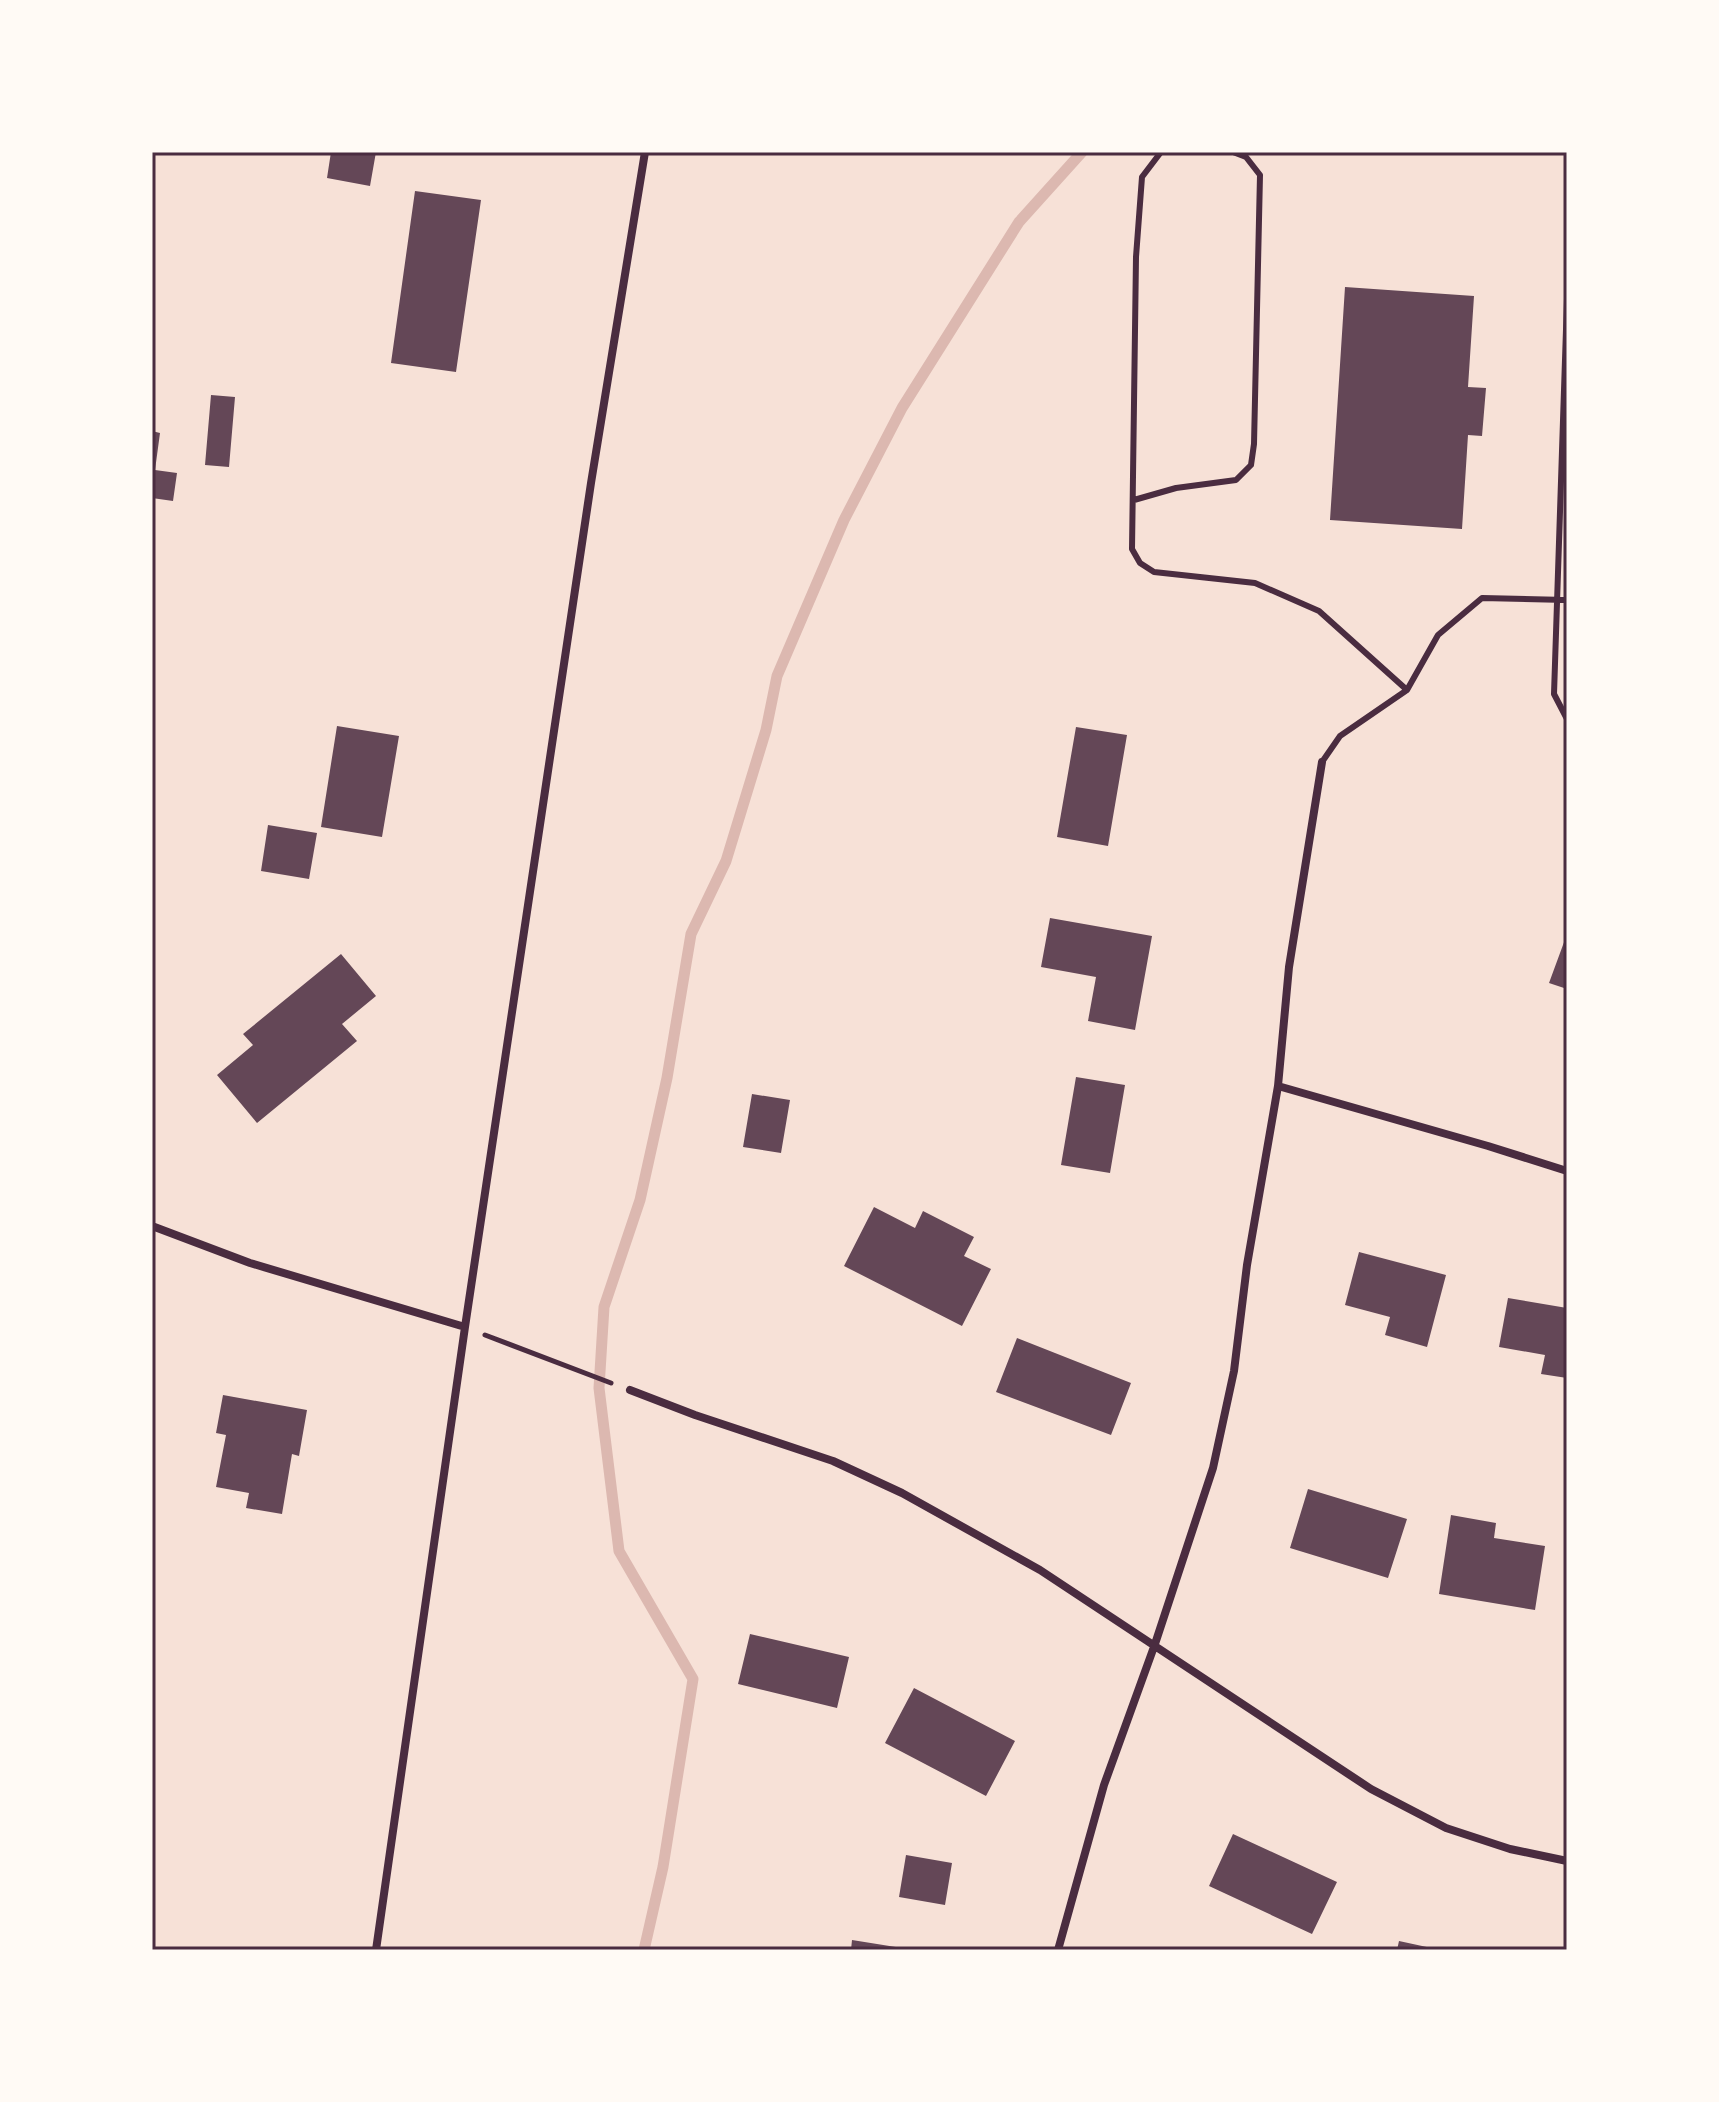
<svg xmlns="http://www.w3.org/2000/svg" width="1719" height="2102" font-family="Lato,sans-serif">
<rect width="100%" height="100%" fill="#f7e1d7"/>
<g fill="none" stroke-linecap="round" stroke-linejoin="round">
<path stroke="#dcb8b0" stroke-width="11" d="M 644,1950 L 663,1867 L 693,1679 L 619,1551 L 599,1388 L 604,1307 L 640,1200 L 667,1078 L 691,934 L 726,861 L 766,730 L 777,676 L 844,520 L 902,408 L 1019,222 L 1082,152"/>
</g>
<path fill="#644757" d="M 331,152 L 376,152 L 370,186 L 327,178 Z
M 415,191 L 481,200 L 456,372 L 391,363 Z
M 1345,287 L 1474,296 L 1468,387 L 1486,388 L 1482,436 L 1468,435 L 1462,529 L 1330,520 Z
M 211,395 L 235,397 L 229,467 L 205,465 Z
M 152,431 L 160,433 L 155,470 L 177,473 L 173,501 L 152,498 Z
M 337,726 L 399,736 L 382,837 L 321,827 Z
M 1076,727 L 1127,735 L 1108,846 L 1057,837 Z
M 268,825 L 317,833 L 309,879 L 261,871 Z
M 1050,918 L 1152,936 L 1135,1030 L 1088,1021 L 1096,977 L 1041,967 Z
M 1567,934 L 1567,989 L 1549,983 Z
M 341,954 L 376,996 L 342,1024 L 357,1041 L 257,1123 L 217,1075 L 253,1045 L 243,1034 Z
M 1076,1077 L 1125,1085 L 1110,1173 L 1061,1165 Z
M 752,1094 L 790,1100 L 781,1153 L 743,1147 Z
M 874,1207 L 915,1228 L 923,1211 L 974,1237 L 964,1256 L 991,1269 L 962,1326 L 844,1266 Z
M 1359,1252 L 1446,1275 L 1427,1347 L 1385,1335 L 1390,1317 L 1345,1305 Z
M 1508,1298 L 1567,1308 L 1567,1378 L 1541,1374 L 1545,1355 L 1499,1347 Z
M 1017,1338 L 1131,1383 L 1111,1435 L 996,1392 Z
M 223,1395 L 307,1410 L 299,1456 L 292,1454 L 282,1514 L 246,1508 L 249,1493 L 216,1487 L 226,1435 L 216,1433 Z
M 1308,1489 L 1407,1519 L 1388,1578 L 1290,1548 Z
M 1451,1515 L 1496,1523 L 1494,1538 L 1545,1546 L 1535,1610 L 1439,1594 Z
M 750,1634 L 849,1657 L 837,1708 L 738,1684 Z
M 914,1688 L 1015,1741 L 986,1796 L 885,1743 Z
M 1233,1834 L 1337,1882 L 1312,1934 L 1209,1886 Z
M 906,1855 L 952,1863 L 945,1905 L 899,1897 Z
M 852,1940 L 902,1948 L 902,1950 L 851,1950 Z
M 1399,1941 L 1436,1949 L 1436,1950 L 1397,1950 Z"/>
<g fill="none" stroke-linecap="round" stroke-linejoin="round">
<path stroke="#4a2c40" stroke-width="5" d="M 485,1335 L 611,1383"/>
<path stroke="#4a2c40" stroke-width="6" d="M 1161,152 L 1142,177 L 1136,257 L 1132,549 L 1140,563 L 1154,572 L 1255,583 L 1319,611 L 1407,690
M 1567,299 L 1554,694 L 1567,719
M 1134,500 L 1176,488 L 1236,480 L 1251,465 L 1254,444 L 1260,175 L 1246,157 L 1233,152
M 1322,762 L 1340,736 L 1407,690 L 1438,635 L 1482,598 L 1567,600"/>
<path stroke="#4a2c40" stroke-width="8" d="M 1278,1086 L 1488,1146 L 1567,1171
M 152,1226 L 250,1263 L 465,1327
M 630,1390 L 695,1415 L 833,1461 L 902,1493 L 1040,1570 L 1371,1789 L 1446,1828 L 1510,1849 L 1567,1861
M 376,1950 L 465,1327 L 591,483 L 645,152
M 1058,1950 L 1104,1785 L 1155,1644 L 1213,1468 L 1234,1371 L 1247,1265 L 1278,1086 L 1289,967 L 1322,762"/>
</g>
<rect width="1719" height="2102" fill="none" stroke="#fffaf5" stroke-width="308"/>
<rect x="154" y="154" width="1411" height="1794" fill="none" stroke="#4a2c40" stroke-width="3"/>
</svg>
